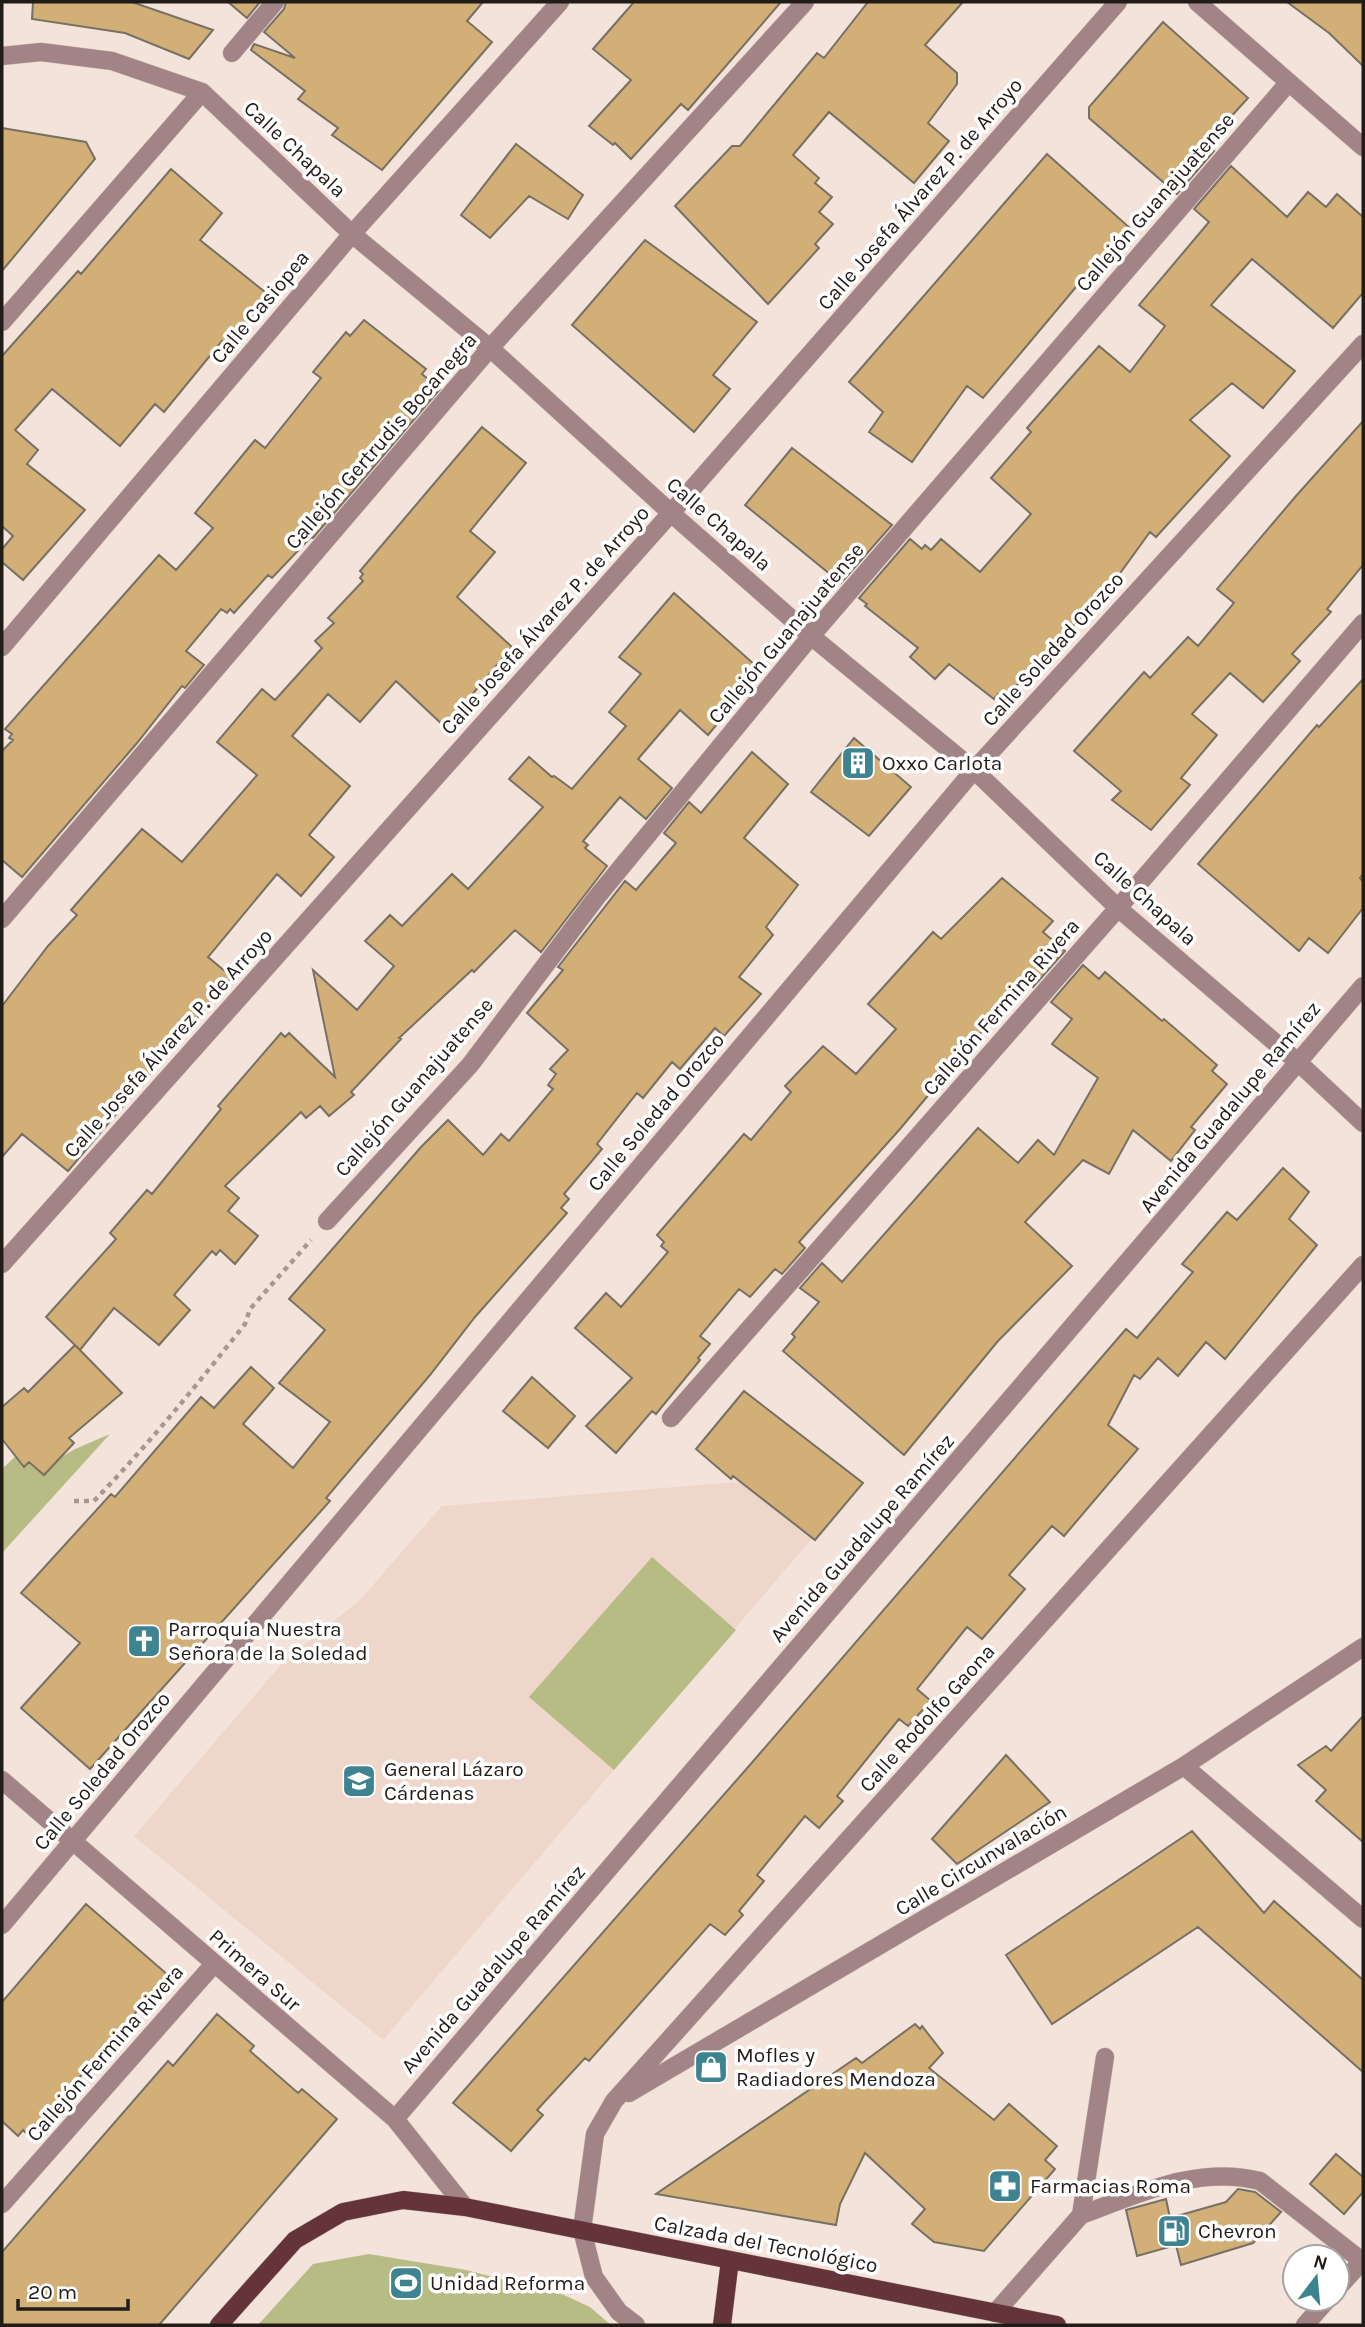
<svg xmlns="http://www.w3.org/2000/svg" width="1365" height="2327" font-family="Karla,sans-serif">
<rect width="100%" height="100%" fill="#f4e3db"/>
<path fill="#eed6cb" d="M 749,1481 L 815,1535 L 383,2040 L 134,1836 L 284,1661 L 359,1601 L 442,1506 Z"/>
<path fill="#b7bc85" d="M 110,1434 L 2,1553 L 2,1469 L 19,1453 L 39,1470 L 75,1449 Z
M 652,1557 L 736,1630 L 614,1770 L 529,1697 Z
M 369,2254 L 466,2270 L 564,2295 L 590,2307 L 611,2325 L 258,2325 L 313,2264 Z"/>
<path fill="#d1af77" stroke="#787064" stroke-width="2" d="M 33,2 L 132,2 L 213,30 L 189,59 L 125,33 L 32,19 Z
M 228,2 L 260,2 L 247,18 Z
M 286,2 L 483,2 L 467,21 L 492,42 L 382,170 L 332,135 L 338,128 L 298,99 L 305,91 L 251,50 L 254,44 L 295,58 L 264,32 L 284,9 Z
M 634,2 L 781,2 L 688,110 L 681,104 L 631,159 L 615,143 L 613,145 L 589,126 L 631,80 L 593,49 Z
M 868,2 L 963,2 L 925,45 L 957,73 L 957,84 L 928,123 L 949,141 L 914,183 L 829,112 L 793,155 L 819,178 L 815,183 L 832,197 L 819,212 L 833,224 L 815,244 L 819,248 L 768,304 L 675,206 L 732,146 L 740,146 L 817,53 L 824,58 Z
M 1287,2 L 1363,2 L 1363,66 L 1329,33 Z
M 1163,22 L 1248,98 L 1206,144 L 1214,151 L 1177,194 L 1089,118 L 1089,107 Z
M 2,128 L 86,142 L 95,159 L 2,271 Z
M 516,144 L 583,195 L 568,219 L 529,196 L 490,238 L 461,215 Z
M 1047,154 L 1131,229 L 1083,282 L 1081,281 L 983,398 L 967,386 L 912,462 L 869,432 L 883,412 L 849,382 Z
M 1231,166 L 1287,217 L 1308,192 L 1326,207 L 1337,194 L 1363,217 L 1363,293 L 1333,328 L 1252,259 L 1211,305 L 1295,371 L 1263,408 L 1232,383 L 1190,420 L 1230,456 L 1156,537 L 1150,532 L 1110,587 L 1004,699 L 998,694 L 994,699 L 949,664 L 935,679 L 910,657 L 918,648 L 865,606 L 867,604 L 859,598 L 910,539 L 922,549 L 925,545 L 931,550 L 941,539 L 980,572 L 1031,514 L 991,478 L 1031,432 L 1027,428 L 1099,346 L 1130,372 L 1165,326 L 1139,305 L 1209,222 L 1194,209 Z
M 171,169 L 222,213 L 200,240 L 270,296 L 227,346 L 222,341 L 164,412 L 155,404 L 120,446 L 52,389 L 15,430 L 38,450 L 27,464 L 85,510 L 23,580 L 2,562 L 2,549 L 13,536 L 2,526 L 2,356 L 78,271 L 81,274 Z
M 645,240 L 757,322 L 713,375 L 730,389 L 694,432 L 572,325 Z
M 364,320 L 426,369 L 422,374 L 440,389 L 313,538 L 311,537 L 272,578 L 268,575 L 234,613 L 230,609 L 227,613 L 221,609 L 186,651 L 204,665 L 185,688 L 182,686 L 137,743 L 22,877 L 2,860 L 2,751 L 13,740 L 9,738 L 12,734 L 5,729 L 159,555 L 176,570 L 213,528 L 195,513 L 255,440 L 265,448 L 321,378 L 313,372 L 346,332 L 350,336 Z
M 1363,421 L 1363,565 L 1327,609 L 1331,612 L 1292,654 L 1300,661 L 1263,702 L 1230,673 L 1192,714 L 1217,735 L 1181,778 L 1190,785 L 1151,830 L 1112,800 L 1121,791 L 1074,751 L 1144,672 L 1150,678 L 1188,637 L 1198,646 L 1234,603 L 1217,589 L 1296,496 Z
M 482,427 L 526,463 L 470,531 L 495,552 L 457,597 L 512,647 L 445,727 L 396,681 L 360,722 L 328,694 L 292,736 L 350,786 L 309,835 L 334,857 L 301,896 L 277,874 L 208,957 L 232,977 L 68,1171 L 22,1134 L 2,1157 L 2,1006 L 48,946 L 77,915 L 71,910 L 142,829 L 182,862 L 257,775 L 217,742 L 262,689 L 275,700 L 322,648 L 315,641 L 334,623 L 328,618 L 363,581 L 360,578 L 363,574 L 360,571 Z
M 792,448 L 892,525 L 841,583 L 745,505 Z
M 674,593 L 755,665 L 735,687 L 743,693 L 708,735 L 680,710 L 638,759 L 672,788 L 646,819 L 620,797 L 583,841 L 588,845 L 585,848 L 607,866 L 541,952 L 515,930 L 474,972 L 472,970 L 399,1038 L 401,1039 L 351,1092 L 354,1095 L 329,1116 L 320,1106 L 306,1118 L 301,1112 L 225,1186 L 239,1198 L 228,1211 L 258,1236 L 235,1264 L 220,1250 L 216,1255 L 212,1251 L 174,1295 L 190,1310 L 159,1345 L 114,1308 L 80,1350 L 46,1317 L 116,1239 L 110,1233 L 147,1190 L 152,1194 L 221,1109 L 218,1106 L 281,1033 L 285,1037 L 289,1033 L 335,1077 L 313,970 L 357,1010 L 394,966 L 365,941 L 390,915 L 402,926 L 452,874 L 468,889 L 543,807 L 509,779 L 529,757 L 552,777 L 554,776 L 572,789 L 626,726 L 609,712 L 641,674 L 619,657 Z
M 1363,679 L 1363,874 L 1360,878 L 1363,882 L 1363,908 L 1328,953 L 1309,938 L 1299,951 L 1198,864 L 1317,725 L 1319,727 Z
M 854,738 L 911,787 L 869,836 L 811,792 Z
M 752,752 L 788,784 L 744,838 L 798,885 L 766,927 L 773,935 L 739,977 L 761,994 L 724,1036 L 715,1028 L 680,1069 L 672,1062 L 643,1098 L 637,1093 L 597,1144 L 602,1149 L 564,1194 L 569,1199 L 561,1208 L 567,1213 L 475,1317 L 430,1375 L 326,1498 L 330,1501 L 90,1769 L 21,1708 L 80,1643 L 21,1593 L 111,1494 L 115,1497 L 201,1397 L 214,1408 L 251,1367 L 274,1388 L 243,1424 L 293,1468 L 330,1422 L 279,1383 L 325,1330 L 289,1299 L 421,1147 L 448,1120 L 483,1155 L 501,1134 L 509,1141 L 553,1089 L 548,1085 L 556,1074 L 550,1069 L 568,1050 L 527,1013 L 563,970 L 558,967 L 625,881 L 636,890 L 676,843 L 664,833 L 689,802 L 701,813 Z
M 1002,878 L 1053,921 L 1043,932 L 1065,951 L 1033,987 L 1027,982 L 977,1037 L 900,1129 L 799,1242 L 805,1248 L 782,1274 L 775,1269 L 750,1297 L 739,1289 L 700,1336 L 710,1344 L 698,1358 L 700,1360 L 656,1414 L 652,1411 L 616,1453 L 586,1426 L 632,1378 L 575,1328 L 606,1293 L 621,1307 L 668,1252 L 661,1246 L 664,1242 L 657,1235 L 744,1134 L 751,1140 L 791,1092 L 785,1086 L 823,1046 L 856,1074 L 896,1029 L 868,1004 L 933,932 L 941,939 Z
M 1083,965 L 1099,979 L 1105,972 L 1162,1021 L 1164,1019 L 1217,1065 L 1212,1071 L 1227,1084 L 1191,1127 L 1195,1130 L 1171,1161 L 1133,1130 L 1109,1174 L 1083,1160 L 1025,1222 L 1072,1266 L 998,1341 L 904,1455 L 783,1351 L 795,1337 L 792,1334 L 819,1302 L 800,1288 L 822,1263 L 842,1282 L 978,1128 L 1018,1163 L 1038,1140 L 1054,1155 L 1098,1078 L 1052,1044 L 1072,1019 L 1051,1002 Z
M 1283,1168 L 1309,1192 L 1289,1219 L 1317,1245 L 1225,1359 L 1206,1342 L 1178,1376 L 1158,1358 L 1140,1379 L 1134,1375 L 1108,1425 L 1138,1449 L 1064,1536 L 1052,1526 L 1009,1575 L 1025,1589 L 982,1639 L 967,1627 L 917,1689 L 931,1701 L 908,1726 L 899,1719 L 837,1796 L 843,1801 L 819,1828 L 805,1816 L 757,1875 L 764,1881 L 739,1911 L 743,1915 L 725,1935 L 710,1924 L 589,2061 L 585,2058 L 537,2110 L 543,2115 L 511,2151 L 453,2103 L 749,1766 L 1126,1329 L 1137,1338 L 1193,1272 L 1182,1264 L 1227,1212 L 1237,1220 Z
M 75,1345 L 122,1393 L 69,1438 L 74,1443 L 44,1475 L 29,1462 L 24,1467 L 2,1439 L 2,1407 L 24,1388 L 28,1392 Z
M 532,1377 L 575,1416 L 548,1448 L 503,1411 Z
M 744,1391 L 863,1483 L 815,1540 L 733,1476 L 731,1479 L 696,1449 Z
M 1363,1716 L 1363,1842 L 1316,1801 L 1326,1790 L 1298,1765 L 1326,1746 L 1331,1751 Z
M 1006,1755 L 1050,1802 L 957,1864 L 932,1839 Z
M 1192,1831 L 1264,1913 L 1274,1901 L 1363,1980 L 1363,2072 L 1198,1927 L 1052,2024 L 1006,1955 Z
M 86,1904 L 168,1975 L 29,2136 L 23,2130 L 18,2136 L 2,2121 L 2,2002 Z
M 217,2014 L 254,2046 L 250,2051 L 298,2093 L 302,2089 L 337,2119 L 159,2325 L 2,2325 L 2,2252 L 168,2061 L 173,2066 Z
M 915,2024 L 920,2029 L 922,2026 L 943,2053 L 929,2068 L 994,2120 L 1009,2104 L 1057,2146 L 1045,2160 L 1055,2169 L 984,2251 L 934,2242 L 912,2224 L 925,2209 L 865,2153 L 840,2204 L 836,2225 L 656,2194 L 856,2058 L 862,2063 Z
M 1336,2154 L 1363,2177 L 1363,2192 L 1344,2214 L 1310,2184 Z
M 1238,2189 L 1255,2192 L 1281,2212 L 1253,2243 L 1181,2265 L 1176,2245 L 1137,2256 L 1126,2210 L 1166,2199 L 1170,2218 L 1226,2202 Z"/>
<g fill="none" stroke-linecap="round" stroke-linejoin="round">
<g stroke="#cebfb8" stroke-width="19">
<path id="minor" d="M 1197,2 L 1363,147
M 232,53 L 275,2
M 2,56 L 41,52 L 112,61 L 202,92 L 352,234 L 490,348 L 671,513 L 811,636 L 974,770 L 1118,908 L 1299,1063 L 1363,1123
M 2,322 L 202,92
M 2,647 L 352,234 L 560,2
M 2,919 L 490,348 L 805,2
M 327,1221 L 470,1065 L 596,898 L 811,636 L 1289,82
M 2,1264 L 671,513 L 1118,2
M 671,1418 L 1118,908 L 1363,623
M 1184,1766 L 1363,1919
M 2,1780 L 395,2119 L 465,2207
M 2,1925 L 974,770 L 1363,344
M 629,2093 L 1184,1766 L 1363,1647
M 395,2119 L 1363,986
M 2,2204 L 214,1964
M 1081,2215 C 1139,2194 1197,2165 1260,2181 L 1362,2261
M 1337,2289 L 1363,2260
M 995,2313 L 1081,2215 L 1105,2057
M 636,2325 L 619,2312 L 594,2277 L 582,2230 L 595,2134 L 614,2101 L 1363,1265
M 1305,2325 L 1328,2299"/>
</g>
<g stroke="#cebfb8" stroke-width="19">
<path id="major" d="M 219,2325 L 295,2240 L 343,2212 L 403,2200 L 465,2207 L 1057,2325
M 722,2325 L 730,2260"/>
</g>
<path stroke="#a49892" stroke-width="4.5" stroke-dasharray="5 5" stroke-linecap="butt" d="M 74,1501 L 94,1501 C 148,1445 197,1385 245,1324 L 250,1309 L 311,1240"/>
<use href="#minor" stroke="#a28486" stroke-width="18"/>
<use href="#major" stroke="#65343a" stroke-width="18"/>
</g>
<defs>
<g id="building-square" transform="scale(1.75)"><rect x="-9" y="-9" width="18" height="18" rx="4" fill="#3e8490" stroke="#fff"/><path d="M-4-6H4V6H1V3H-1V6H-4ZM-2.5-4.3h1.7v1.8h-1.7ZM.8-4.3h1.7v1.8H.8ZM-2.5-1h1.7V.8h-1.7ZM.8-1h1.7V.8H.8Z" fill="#fff"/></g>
<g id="church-square" transform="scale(1.75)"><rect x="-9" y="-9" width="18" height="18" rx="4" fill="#3e8490" stroke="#fff"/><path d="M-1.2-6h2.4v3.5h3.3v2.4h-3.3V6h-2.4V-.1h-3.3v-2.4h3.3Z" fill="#fff"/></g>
<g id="school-square" transform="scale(1.75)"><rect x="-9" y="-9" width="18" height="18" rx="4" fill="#3e8490" stroke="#fff"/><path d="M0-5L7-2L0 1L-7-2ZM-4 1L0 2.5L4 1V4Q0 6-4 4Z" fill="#fff"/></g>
<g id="shop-square" transform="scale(1.75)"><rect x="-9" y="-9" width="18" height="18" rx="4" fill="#3e8490" stroke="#fff"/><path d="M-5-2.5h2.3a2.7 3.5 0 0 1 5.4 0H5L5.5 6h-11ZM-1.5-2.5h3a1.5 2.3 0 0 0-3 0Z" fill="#fff"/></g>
<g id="pharmacy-square" transform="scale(1.75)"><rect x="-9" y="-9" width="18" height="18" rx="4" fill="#3e8490" stroke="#fff"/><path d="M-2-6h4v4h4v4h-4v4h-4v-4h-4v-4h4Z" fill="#fff"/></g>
<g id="fuel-square" transform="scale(1.75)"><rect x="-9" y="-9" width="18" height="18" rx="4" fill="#3e8490" stroke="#fff"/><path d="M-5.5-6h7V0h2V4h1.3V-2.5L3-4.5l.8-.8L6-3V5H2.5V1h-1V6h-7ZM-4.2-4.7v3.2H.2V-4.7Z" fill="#fff"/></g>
<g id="stadium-square" transform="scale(1.75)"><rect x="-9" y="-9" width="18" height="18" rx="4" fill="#3e8490" stroke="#fff"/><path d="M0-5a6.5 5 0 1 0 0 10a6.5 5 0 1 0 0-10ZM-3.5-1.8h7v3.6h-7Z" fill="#fff"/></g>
</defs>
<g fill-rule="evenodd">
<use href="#building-square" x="858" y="763"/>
<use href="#church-square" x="144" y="1641"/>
<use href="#school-square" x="359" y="1781"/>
<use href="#shop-square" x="711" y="2067"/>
<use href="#pharmacy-square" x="1005" y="2186"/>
<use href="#fuel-square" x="1174" y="2231"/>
<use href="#stadium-square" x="406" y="2283"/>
</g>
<g text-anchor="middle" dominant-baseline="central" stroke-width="7" stroke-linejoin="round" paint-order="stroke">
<g font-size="21" fill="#221c19" stroke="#fff">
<text transform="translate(295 149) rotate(43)">Calle Chapala</text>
<text transform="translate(920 194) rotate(-49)">Calle Josefa Álvarez P. de Arroyo</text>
<text transform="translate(1155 202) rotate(-49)">Callejón Guanajuatense</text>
<text transform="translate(260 307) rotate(-50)">Calle Casiopea</text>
<text transform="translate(381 441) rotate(-49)">Callejón Gertrudis Bocanegra</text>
<text transform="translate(719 524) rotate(41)">Calle Chapala</text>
<text transform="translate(545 620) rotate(-48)">Calle Josefa Álvarez P. de Arroyo</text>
<text transform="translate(786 633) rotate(-50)">Callejón Guanajuatense</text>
<text transform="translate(1053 649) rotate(-48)">Calle Soledad Orozco</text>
<text transform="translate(1145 898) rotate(42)">Calle Chapala</text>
<text transform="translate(1001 1007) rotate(-49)">Callejón Fermina Rivera</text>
<text transform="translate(168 1043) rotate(-48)">Calle Josefa Álvarez P. de Arroyo</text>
<text transform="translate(414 1087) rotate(-49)">Callejón Guanajuatense</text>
<text transform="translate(1230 1107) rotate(-50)">Avenida Guadalupe Ramírez</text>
<text transform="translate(656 1112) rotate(-50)">Calle Soledad Orozco</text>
<text transform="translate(862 1538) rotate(-49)">Avenida Guadalupe Ramírez</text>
<text transform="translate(927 1718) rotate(-48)">Calle Rodolfo Gaona</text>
<text transform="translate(102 1771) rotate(-50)">Calle Soledad Orozco</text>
<text transform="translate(981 1860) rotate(-31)">Calle Circunvalación</text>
<text transform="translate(493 1969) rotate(-49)">Avenida Guadalupe Ramírez</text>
<text transform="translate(255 1970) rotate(41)">Primera Sur</text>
<text transform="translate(105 2053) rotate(-49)">Callejón Fermina Rivera</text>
<text transform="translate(766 2244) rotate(11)">Calzada del Tecnológico</text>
</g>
<g font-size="21" fill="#221c19" stroke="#fff" text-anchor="start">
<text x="882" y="763">Oxxo Carlota</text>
<text x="168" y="1629">Parroquia Nuestra<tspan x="168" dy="24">Señora de la Soledad</tspan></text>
<text x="384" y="1769">General Lázaro<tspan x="384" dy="24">Cárdenas</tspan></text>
<text x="736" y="2055">Mofles y<tspan x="736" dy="24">Radiadores Mendoza</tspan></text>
<text x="1030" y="2186">Farmacias Roma</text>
<text x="1198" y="2231">Chevron</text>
<text x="430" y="2283">Unidad Reforma</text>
</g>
</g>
<rect width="1365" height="2327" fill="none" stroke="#221c19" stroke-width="7"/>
<g transform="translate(1316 2278) rotate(16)"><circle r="33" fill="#ffffff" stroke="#a7a4a3" stroke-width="2"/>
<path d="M0-5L12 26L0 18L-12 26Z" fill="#3e8490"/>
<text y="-10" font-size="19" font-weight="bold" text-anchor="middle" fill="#221c19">N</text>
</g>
<path d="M18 2299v10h110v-10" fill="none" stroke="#221c19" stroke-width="3.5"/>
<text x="28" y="2299" font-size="21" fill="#221c19" stroke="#ffffff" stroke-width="5" paint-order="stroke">20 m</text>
</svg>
